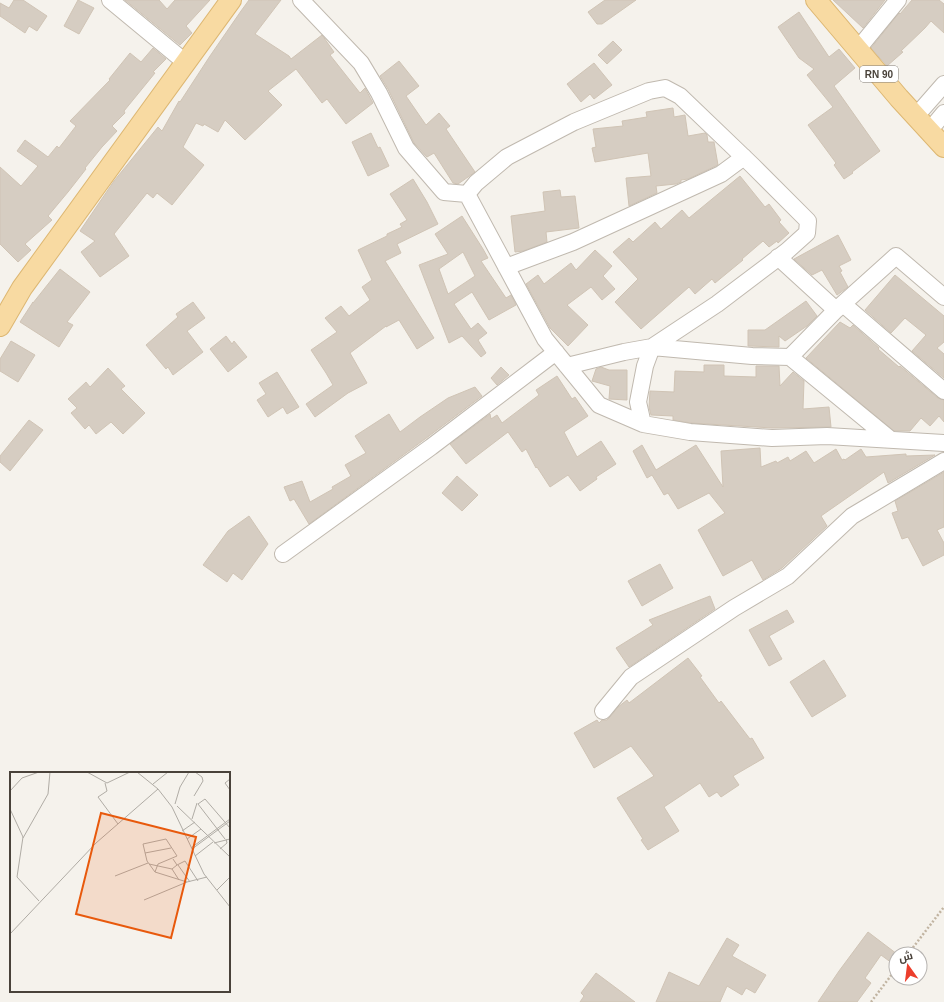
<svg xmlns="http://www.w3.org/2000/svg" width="944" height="1002" font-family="Arial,Cairo,sans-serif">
<rect width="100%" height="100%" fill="#f5f2ec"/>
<path fill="#d6cdc2" stroke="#d0c4b5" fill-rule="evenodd" d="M 14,0 L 23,0 L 47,16 L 37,31 L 29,26 L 25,33 L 0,16 L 0,3 L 9,8 Z
M 78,0 L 94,8 L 79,34 L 64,26 Z
M 125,0 L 159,0 L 167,9 L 175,0 L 210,0 L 186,26 L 192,33 L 180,45 Z
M 249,0 L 281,0 L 255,34 L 289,56 L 291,59 L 322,35 L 334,52 L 330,55 L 360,93 L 365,88 L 373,103 L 346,124 L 327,99 L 322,103 L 296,69 L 268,91 L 282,105 L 245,140 L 225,120 L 218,132 L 204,124 L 203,126 L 196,123 L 183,147 L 204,165 L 172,205 L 157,193 L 153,198 L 147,193 L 114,234 L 129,256 L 100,277 L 81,252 L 95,241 L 80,231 L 114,181 L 158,127 L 162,131 L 179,101 L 180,102 L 210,56 L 241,11 Z
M 605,0 L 636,0 L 602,24 L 597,24 L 588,12 Z
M 833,0 L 885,0 L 863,28 Z
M 912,0 L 939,0 L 944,4 L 944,33 L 931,21 L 925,28 L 901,51 L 903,52 L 887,66 L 871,48 L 899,13 L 900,14 Z
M 799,12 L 829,57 L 839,49 L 855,68 L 834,86 L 880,151 L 852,172 L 853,173 L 844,179 L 834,165 L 836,163 L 808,125 L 833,107 L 807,75 L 814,69 L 799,58 L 778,27 Z
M 613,41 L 622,50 L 607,64 L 598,55 Z
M 153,48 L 166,59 L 153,72 L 155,73 L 124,111 L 125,113 L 112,126 L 117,131 L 102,147 L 85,168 L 86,169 L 68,192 L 48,216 L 52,220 L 25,244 L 31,250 L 18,262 L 0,244 L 0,167 L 21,186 L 38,166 L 17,151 L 25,140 L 48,157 L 57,146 L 59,148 L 76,126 L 70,121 L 110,80 L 109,79 L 130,53 L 141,62 Z
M 399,61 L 419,86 L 406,96 L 426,125 L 439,113 L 450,126 L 446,129 L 475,172 L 468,177 L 458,184 L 453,183 L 434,153 L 427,157 L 414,143 L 388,89 L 380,76 Z
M 594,63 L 612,85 L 594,99 L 590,94 L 581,102 L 567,84 Z
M 673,108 L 674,117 L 685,115 L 688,136 L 705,133 L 707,135 L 708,142 L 714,142 L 718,165 L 688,179 L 681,180 L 681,182 L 676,184 L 656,186 L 657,193 L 629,206 L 626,178 L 651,176 L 648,153 L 595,162 L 592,148 L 596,147 L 593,129 L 623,126 L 622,121 L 647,117 L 646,112 Z
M 371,133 L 378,148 L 380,147 L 389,166 L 368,176 L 352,142 Z
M 740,176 L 765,207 L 769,204 L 781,220 L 779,222 L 789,233 L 778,243 L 777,241 L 769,247 L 763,241 L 742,259 L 743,260 L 715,283 L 712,279 L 695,294 L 689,287 L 641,329 L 615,302 L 638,279 L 613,252 L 629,238 L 633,242 L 655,222 L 661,229 L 682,210 L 689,218 Z
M 413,179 L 427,202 L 438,224 L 397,244 L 401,253 L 385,261 L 434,338 L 417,349 L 399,320 L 386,327 L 386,326 L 350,353 L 367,383 L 348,393 L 315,417 L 306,404 L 333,385 L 326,373 L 311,350 L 337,332 L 325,318 L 341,306 L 349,316 L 370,300 L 362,287 L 372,280 L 358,250 L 387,236 L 387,234 L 402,227 L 400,224 L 407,220 L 390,194 Z
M 560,190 L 561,197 L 575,196 L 579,228 L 546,232 L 547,242 L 523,251 L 515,252 L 511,216 L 545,211 L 543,192 Z
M 462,216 L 483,249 L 488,258 L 481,261 L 506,298 L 511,295 L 516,305 L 489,320 L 472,292 L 454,304 L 471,329 L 478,323 L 487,333 L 478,340 L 486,353 L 481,357 L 462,336 L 449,343 L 419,265 L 448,254 L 435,234 ZM 463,252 L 475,276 L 448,294 L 439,269 Z
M 838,235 L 851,260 L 839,266 L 842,271 L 840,272 L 848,287 L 837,295 L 822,270 L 812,275 L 794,259 Z
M 595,250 L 612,266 L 603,276 L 615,289 L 602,300 L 591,287 L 567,305 L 588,325 L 568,346 L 550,328 L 526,284 L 538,275 L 544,284 L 571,263 L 576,270 Z
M 60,269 L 90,292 L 67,322 L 73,325 L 59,347 L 20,322 L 33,302 L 33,303 Z
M 895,275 L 944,316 L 944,342 L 937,348 L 944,354 L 944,378 L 912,351 L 926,335 L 905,318 L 891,333 L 865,310 Z
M 806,301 L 817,316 L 807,326 L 785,341 L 779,336 L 779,347 L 748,346 L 748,330 L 765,330 Z
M 193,302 L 205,318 L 187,331 L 203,352 L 173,375 L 168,367 L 166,369 L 146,345 L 178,317 L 176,314 Z
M 840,322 L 850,328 L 853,325 L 879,348 L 878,349 L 899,367 L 900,366 L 938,398 L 944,400 L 944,422 L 939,416 L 930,426 L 921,418 L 910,431 L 894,431 L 806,358 Z
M 226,336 L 232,344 L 234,341 L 247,357 L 228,372 L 210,349 Z
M 11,341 L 35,355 L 18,382 L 0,371 L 0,359 Z
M 704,365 L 724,365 L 724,376 L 756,377 L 756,366 L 779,366 L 780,386 L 793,372 L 804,381 L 803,409 L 829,407 L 831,427 L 772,428 L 691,423 L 673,420 L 673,416 L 651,415 L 649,407 L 650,391 L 674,392 L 675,371 L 704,372 Z
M 501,367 L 509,375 L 497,385 L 491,378 Z
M 601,367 L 609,370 L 627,370 L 627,400 L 609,399 L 610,386 L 592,381 L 596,369 Z
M 108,368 L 125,386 L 121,389 L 145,413 L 123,434 L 111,422 L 96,434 L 89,425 L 85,429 L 71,413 L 77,408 L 68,399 L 86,382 L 90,387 Z
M 277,372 L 299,407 L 287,414 L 283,407 L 268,417 L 257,400 L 266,394 L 259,383 Z
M 557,376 L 572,399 L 575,397 L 588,416 L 564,432 L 577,457 L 601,441 L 616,464 L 596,477 L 597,479 L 580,491 L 568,475 L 550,487 L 537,467 L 536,468 L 526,449 L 522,452 L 508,432 L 466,464 L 450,444 L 490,414 L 491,419 L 497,415 L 502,423 L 539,395 L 536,390 Z
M 475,387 L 482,396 L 425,439 L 309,524 L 294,499 L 290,501 L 284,487 L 302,481 L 310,502 L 333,489 L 332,487 L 351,476 L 345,465 L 366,453 L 355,436 L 389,414 L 400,432 L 420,417 L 448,398 Z
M 29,420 L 43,430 L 10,471 L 0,462 L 0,456 Z
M 642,445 L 656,470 L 696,445 L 723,487 L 721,451 L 760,448 L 761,467 L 776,461 L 777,463 L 788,457 L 790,461 L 806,451 L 814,463 L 836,449 L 842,460 L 844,459 L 845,460 L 861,449 L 866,457 L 906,454 L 906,456 L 935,455 L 888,483 L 884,472 L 821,516 L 827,526 L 782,568 L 763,580 L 752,560 L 723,576 L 698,530 L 725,513 L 709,493 L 678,509 L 668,493 L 664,495 L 652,475 L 647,478 L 633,451 Z
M 944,472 L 944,527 L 937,530 L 944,543 L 944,555 L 923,566 L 908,537 L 902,539 L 892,513 L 898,511 L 895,501 Z
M 457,476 L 478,495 L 462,511 L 442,493 Z
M 249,516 L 268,544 L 242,580 L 233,573 L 227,582 L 203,565 L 228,531 Z
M 660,564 L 673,588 L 642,606 L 628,581 Z
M 710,596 L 715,609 L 629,667 L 616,648 L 653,625 L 649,620 Z
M 787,610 L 794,622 L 769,636 L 782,659 L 769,666 L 749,630 Z
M 688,658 L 702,676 L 700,677 L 719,703 L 721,701 L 750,739 L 752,738 L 764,758 L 733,776 L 739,785 L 721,797 L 717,792 L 709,797 L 700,783 L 664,807 L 679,831 L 648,850 L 641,840 L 643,839 L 617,798 L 654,776 L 631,746 L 594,768 L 574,733 L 597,720 L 599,723 L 602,720 L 607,720 L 610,717 L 618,707 L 627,700 L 629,703 Z
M 824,660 L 846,696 L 812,717 L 790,682 Z
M 868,932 L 897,954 L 896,954 L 896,966 L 881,955 L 865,978 L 871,983 L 857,1002 L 818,1002 L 839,971 Z
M 727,938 L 739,945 L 732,956 L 766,975 L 755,993 L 746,988 L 742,995 L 727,986 L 720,1002 L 656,1002 L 669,972 L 699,986 Z
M 596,973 L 635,1002 L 580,1002 L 584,996 L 581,993 Z"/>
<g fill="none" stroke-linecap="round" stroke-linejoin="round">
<g stroke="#c0b9af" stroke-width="18">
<path id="minor" d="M 110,0 L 185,62
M 301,0 L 361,63 L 379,93 L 406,148 L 444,192 L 467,194
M 858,49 L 898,0
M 916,116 L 944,84
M 929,131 L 944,113
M 778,257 L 836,310 L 790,357
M 506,267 L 573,242 L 721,174 L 744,157
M 843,304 L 944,391
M 836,310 L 896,256 L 944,297
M 567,366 L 624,352 L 652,347 L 752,356 L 790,357 L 891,440
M 643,424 L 638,402 L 645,366 L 652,347 L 717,304 L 787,251 L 807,233 L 808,221 L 752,165 L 680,96 L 665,88 L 649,91 L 574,122 L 507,157 L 476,183 L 467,194 L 545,339 L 599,405 L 643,424 L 690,432 L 772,438 L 827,436 L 944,443
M 283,554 L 431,447 L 556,352
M 603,711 L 631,677 L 734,608 L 788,576 L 852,516 L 944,461"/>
</g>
<g stroke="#ddb772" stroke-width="22">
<path id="major" d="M 816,0 L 899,98 L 944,147
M 0,326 L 22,288 L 231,0"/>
</g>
<path stroke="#c1b4a1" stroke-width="2.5" stroke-dasharray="2 2" stroke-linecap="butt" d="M 908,954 L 944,907
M 871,1002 L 896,969"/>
<use href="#minor" stroke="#fff" stroke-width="16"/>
<use href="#major" stroke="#f8daa2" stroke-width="20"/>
</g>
<g text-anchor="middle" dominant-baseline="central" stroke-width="3.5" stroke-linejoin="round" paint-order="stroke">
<rect fill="#fff" stroke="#807b75" stroke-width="1" x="860" y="66" width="38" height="16" rx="3"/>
<g font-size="10" font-weight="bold" fill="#49423a">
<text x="879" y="74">RN 90</text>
</g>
</g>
<g transform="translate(10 772)">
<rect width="220" height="220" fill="#f5f2ec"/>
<path fill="none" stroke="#b0aca5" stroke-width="1" d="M 77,0 L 97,11 L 120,0M 127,0 L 148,17 L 162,35M 220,7 L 215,11 L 220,18M 95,11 L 97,19 L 88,25 L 108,52M 143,12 L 158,0M 0,19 L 12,6 L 29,0M 184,24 L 193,9 L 192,5 L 185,0M 165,32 L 170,15 L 179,0M 188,32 L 195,27 L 220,56M 188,32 L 215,67M 167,34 L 220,85M 162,35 L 194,102 L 220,135M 0,37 L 13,65 L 7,105 L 29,129M 182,47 L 187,31M 172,59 L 185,50M 13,66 L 38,22 L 40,0M 177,67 L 191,57M 204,71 L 220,67M 181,76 L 220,47M 182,77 L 220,49M 210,77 L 217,71 L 216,67M 135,81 L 161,76M 185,84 L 203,70M 139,92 L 162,97 L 169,108M 167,93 L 175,89 L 188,109M 168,93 L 180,110M 162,97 L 167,93 L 163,87M 145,100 L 137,89 L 133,72 L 156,67 L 167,84 L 148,92 L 145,100 L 177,110 L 197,105M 105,104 L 138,91M 207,118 L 220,105M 134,128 L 177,110M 0,162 L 86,71 L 148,17"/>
<path fill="#e8590c" fill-opacity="0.15" stroke="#e8590c" stroke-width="2" d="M 91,41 L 186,65 L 161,166 L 66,142 Z"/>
<rect width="220" height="220" fill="none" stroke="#49423a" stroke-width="2"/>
</g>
<g transform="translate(908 966) rotate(346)"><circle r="19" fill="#ffffff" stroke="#b6b3b0"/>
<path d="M0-3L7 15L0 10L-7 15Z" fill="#ec3e2c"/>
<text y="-6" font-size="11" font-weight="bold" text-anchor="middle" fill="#49423a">ش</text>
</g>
</svg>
